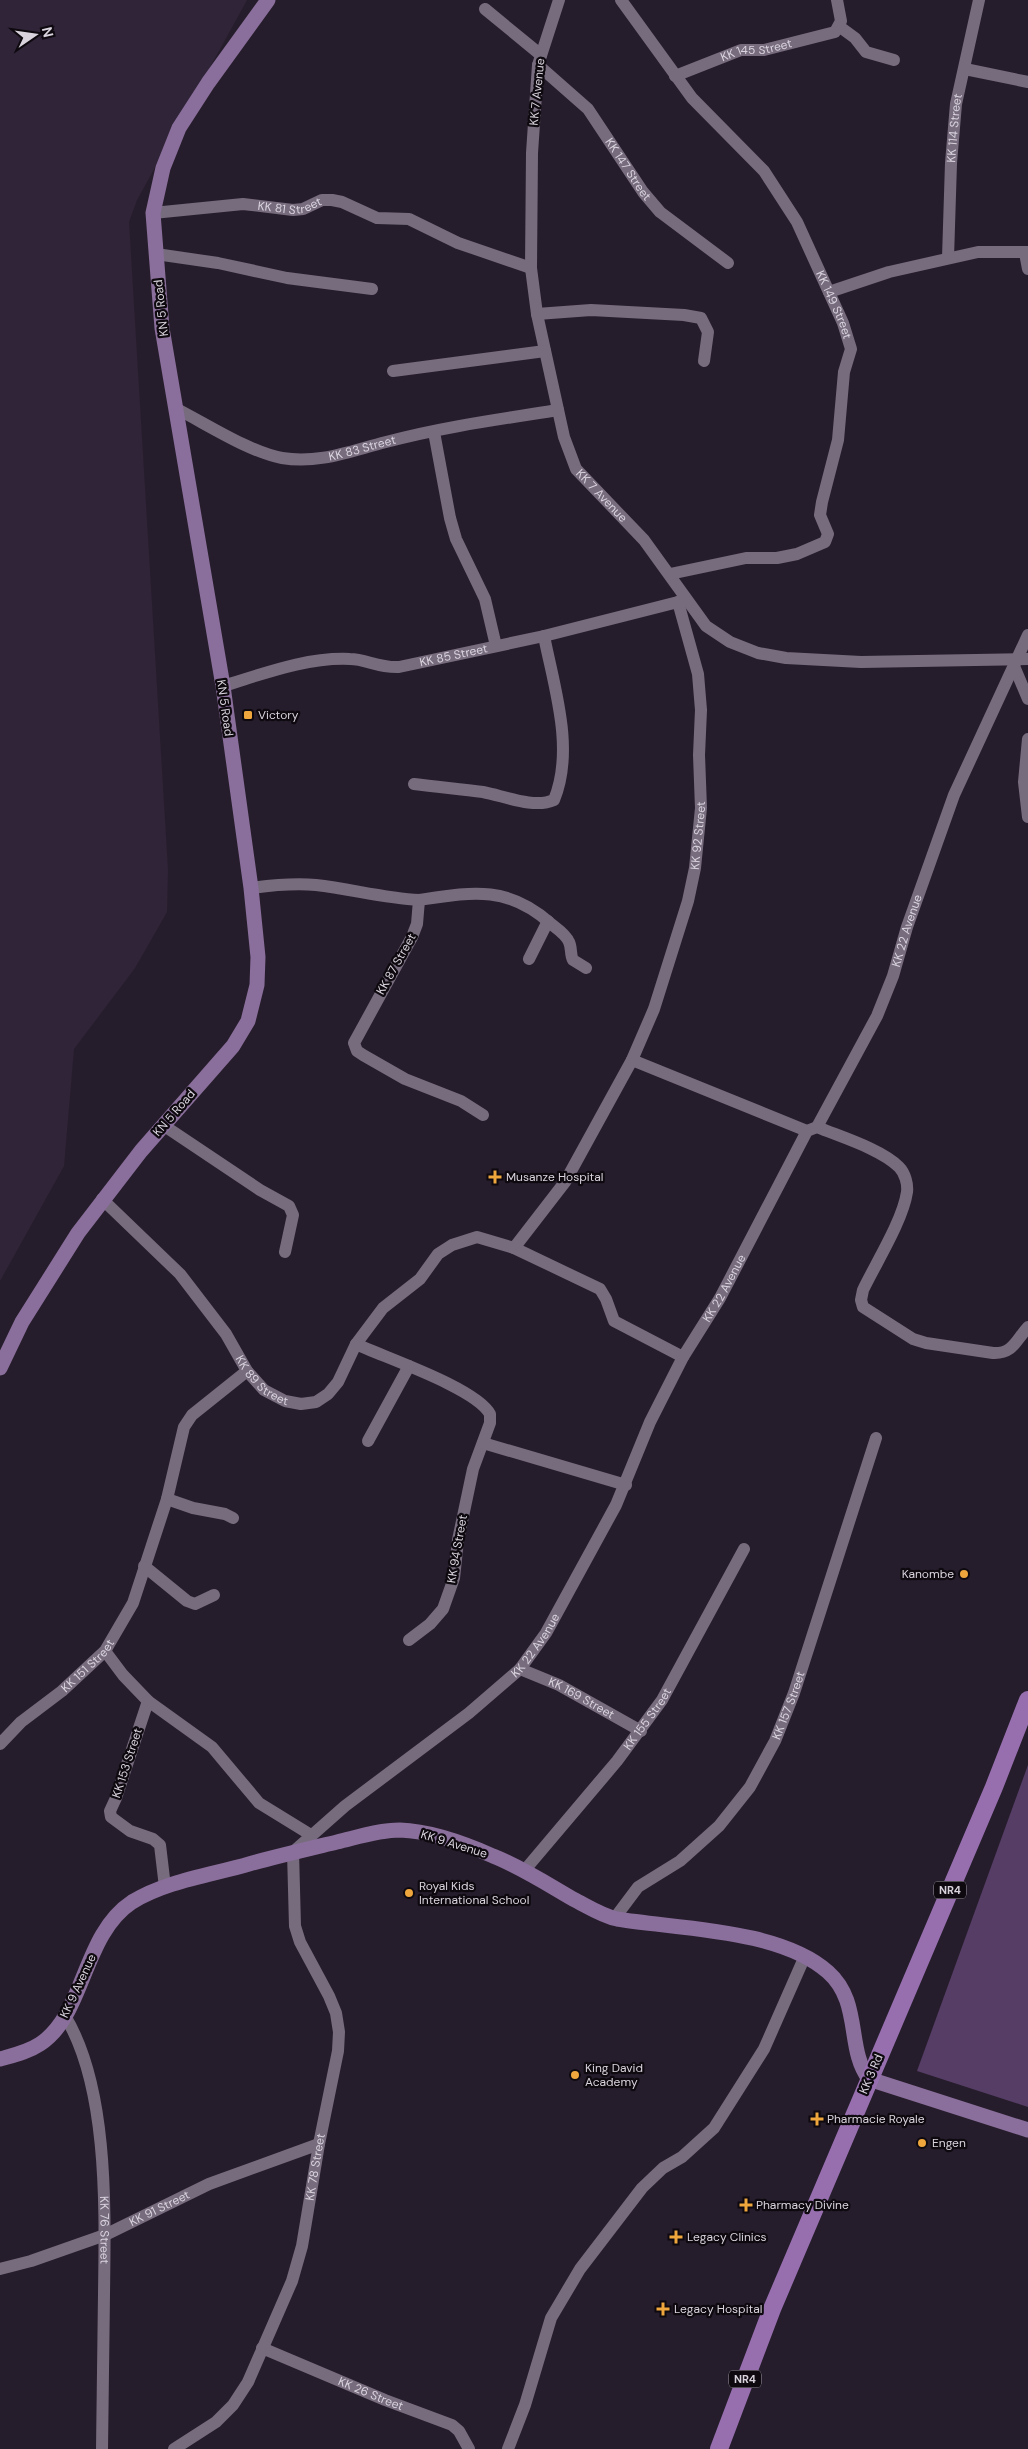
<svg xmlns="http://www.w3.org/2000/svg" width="1028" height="2449" font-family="'DM Sans',sans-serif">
<rect width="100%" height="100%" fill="#261d2c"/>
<path fill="#302438" d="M 0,0 L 247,0 L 137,200 L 129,222 L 168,870 L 167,912 L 135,968 L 74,1049 L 64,1166 L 0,1281 Z"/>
<path fill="#563d65" d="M 1028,1765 L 1028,2107 L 917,2071 Z"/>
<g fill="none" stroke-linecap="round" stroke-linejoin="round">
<g stroke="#776c7e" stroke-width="12">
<path id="s1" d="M 559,0 L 538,65 L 532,153 L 531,268 L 537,314 L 564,437 L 576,469 L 644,540 L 706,626 L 730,642 L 758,653 L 786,658 L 861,662 L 1028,659"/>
<path id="s2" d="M 621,0 L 692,98 L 764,171 L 797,222 L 843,323 L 851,349 L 844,372 L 838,440 L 822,502 L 820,515 L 828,534 L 825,542 L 797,554 L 777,558 L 746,558 L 670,574"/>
<path d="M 485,9 L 541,55"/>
<path d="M 840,27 L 855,38 L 866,52 L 894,60"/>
<path id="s3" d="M 538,65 L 588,109 L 643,192 L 660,212 L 728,263"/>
<path d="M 965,69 L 1028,82"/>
<path id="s4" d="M 675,76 L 741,50 L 764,50 L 835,32 L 841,21 L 837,0"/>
<path id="s5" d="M 153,213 L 243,204 L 293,210 L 303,209 L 322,200 L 332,200 L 342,202 L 377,218 L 409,219 L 458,243 L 531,268"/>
<path d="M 1025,253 L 1028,269"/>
<path d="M 156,254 L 218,263 L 287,278 L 372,289"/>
<path id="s6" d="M 948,258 L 951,163 L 956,104 L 979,0"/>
<path d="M 829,292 L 889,272 L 978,252 L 1028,252"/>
<path d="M 537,314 L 591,310 L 684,315 L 701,318 L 708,332 L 704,361"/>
<path d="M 393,371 L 545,351"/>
<path id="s7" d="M 175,408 C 205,423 249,452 282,458 C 319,464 350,451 386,442 C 442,427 501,419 558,410"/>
<path d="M 434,432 L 450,518 L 456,539 L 485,599 L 496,646"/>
<path d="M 1014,666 L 1028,699"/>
<path id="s8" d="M 223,686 C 263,674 306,657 350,659 C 366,659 378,668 399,667 L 544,636 L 678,602 L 684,599"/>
<path d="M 1028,739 L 1024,782 L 1028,817"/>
<path d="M 414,784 C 437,787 460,789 483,792 C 504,796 534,809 554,800 C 575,749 554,687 544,636"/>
<path d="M 251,888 C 273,885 294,883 316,885 C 351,889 384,898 419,900 L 417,924 L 412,937 L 354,1043 L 357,1051 L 363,1055 L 405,1079 L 461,1101 L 483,1115"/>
<path d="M 419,900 C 472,892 507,885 550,923 C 556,928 566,934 569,942 C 572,948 570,955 573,960 L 586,968"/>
<path d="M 529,959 L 548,921"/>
<path d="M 632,1060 L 807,1131"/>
<path d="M 163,1125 L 260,1190 L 289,1206 L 293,1215 L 285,1252"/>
<path d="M 817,1127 C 841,1137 881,1149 899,1167 C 905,1173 908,1184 907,1192 C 903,1220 876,1263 863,1290 L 861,1300 L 863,1307 L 913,1339 L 926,1343 L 993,1353 C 1013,1354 1016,1340 1028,1327"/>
<path id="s9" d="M 102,1199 L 180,1274 L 226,1334 L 247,1371 L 264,1390 L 285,1401 L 301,1404 L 316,1402 L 328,1394 L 338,1382 L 356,1344 L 383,1308 L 420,1279 L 438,1254 L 452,1245 L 477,1237 L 514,1248 L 565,1182 L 632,1060 L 654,1009 L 688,901 L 695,868 L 701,808 L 699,755 L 701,710 L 698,674 L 678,602"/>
<path d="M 514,1248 L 600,1289 L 606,1299 L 614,1321 L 683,1357"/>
<path d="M 356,1344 C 386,1358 476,1388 490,1414 L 490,1423 L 473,1469 L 458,1540 L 454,1578 L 443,1609 L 430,1624 L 409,1640"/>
<path d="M 368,1441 L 409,1366"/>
<path d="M 483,1443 L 626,1485"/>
<path d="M 167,1499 L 193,1508 L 225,1514 L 233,1518"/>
<path d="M 144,1566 L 187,1601 L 195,1604 L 214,1595"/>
<path d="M 105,1651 L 123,1675 L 148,1701 L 116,1798 L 110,1811 L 111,1817 L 130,1831 L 153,1839 L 160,1845 L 165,1887"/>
<path id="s10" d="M 520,1669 L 559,1685 L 641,1731"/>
<path d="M 148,1701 L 212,1747 L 259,1803 L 311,1835"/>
<path id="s11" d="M 0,1744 L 21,1722 L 62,1691 L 105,1651 L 133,1603 L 167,1499 L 184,1427 L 192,1415 L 247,1371"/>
<path id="s12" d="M 524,1871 L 617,1761 L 662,1700 L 744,1549"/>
<path id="s13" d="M 614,1919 L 638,1887 L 680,1861 L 719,1826 L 750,1787 L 775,1741 L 794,1693 L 876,1438"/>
<path id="s14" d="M 65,2016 C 109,2088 105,2212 104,2294 C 103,2346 103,2397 102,2449"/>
<path id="s15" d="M 0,2269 L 31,2261 L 105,2235 L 209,2184 L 319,2144"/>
<path id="s16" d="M 262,2348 L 385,2400 L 452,2425 L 459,2431 L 469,2449"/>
<path id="s17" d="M 174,2449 L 216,2422 L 233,2405 L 248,2382 L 292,2281 L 302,2246 L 319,2144 L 338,2051 L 339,2032 L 336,2013 L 329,1996 L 300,1942 L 295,1926 L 293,1852 L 345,1806 L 469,1713 L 520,1669 L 546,1633 L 616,1505 L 650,1422 L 683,1357 L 720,1298 L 807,1131 L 817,1127 L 877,1016 L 893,976 L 907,927 L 954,795 L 1028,635"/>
<path d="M 508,2449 L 525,2405 L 551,2318 L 580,2269 L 642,2188 L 663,2168 L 682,2157 L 714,2128 L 764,2049 L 805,1956"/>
</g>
<path stroke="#8a6e9b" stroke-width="15" d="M 0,1368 L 22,1322 L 78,1233 L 141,1151 L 233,1046 L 248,1021 L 257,985 L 258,957 L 251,888 L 223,686 L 162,328 L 153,213 L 163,168 L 179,128 L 208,83 L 268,0
M 0,2059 C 14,2055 28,2052 40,2044 C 85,2015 82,1935 132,1902 C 166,1881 211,1875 249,1864 C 278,1856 308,1849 337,1842 C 358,1837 379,1830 400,1830 C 430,1831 466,1844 493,1856 C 521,1867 547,1884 573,1899 C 587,1906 602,1916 617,1919 C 678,1929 780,1929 828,1972 C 862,2002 846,2049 869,2079 L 1028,2130"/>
<path stroke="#976faf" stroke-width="18" d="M 719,2449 L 772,2309 L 994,1787 L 1028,1700"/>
</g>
<g fill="#efa73d" stroke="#0d090f" stroke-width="2">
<rect x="243" y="710" width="10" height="10" rx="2.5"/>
<path d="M492.5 1169.5h5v5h5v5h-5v5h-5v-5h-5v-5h5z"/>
<circle cx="964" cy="1574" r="5"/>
<circle cx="409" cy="1893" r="5"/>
<circle cx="575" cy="2075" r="5"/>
<path d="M814.5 2111.5h5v5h5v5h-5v5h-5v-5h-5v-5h5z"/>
<circle cx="922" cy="2143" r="5"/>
<path d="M743.5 2197.5h5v5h5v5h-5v5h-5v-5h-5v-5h5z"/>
<path d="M673.5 2229.5h5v5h5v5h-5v5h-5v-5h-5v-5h5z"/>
<path d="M660.5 2301.5h5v5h5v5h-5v5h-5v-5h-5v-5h5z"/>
</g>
<g text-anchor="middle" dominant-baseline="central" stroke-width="4.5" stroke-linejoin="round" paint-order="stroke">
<g fill="#0d090f" stroke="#9c969f" stroke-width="1">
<rect x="934" y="1881.5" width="32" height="17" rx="4"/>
<rect x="729" y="2370.5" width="32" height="17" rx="4"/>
</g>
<g font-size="11" font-weight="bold" fill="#d9d3dd">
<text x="950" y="1890">NR4</text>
<text x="745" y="2379">NR4</text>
</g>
<g font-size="12" fill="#d9d3dd" stroke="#0d090f">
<text stroke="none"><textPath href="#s4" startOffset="86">KK 145 Street</textPath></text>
<text transform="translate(537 92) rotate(-84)">KK 7 Avenue</text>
<text stroke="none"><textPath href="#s6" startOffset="130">KK 114 Street</textPath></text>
<text stroke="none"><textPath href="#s3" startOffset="139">KK 147 Street</textPath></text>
<text stroke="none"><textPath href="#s5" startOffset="138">KK 81 Street</textPath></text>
<text stroke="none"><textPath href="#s2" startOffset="375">KK 149 Street</textPath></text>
<text transform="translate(161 308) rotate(-96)">KN 5 Road</text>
<text stroke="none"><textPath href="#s7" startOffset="200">KK 83 Street</textPath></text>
<text stroke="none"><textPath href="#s1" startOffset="515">KK 7 Avenue</textPath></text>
<text stroke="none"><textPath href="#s8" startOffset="236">KK 85 Street</textPath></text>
<text transform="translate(225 708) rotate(82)">KN 5 Road</text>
<text stroke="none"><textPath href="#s9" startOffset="1041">KK 92 Street</textPath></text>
<text stroke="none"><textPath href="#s17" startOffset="1785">KK 22 Avenue</textPath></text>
<text transform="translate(396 964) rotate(-61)">KK 87 Street</text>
<text transform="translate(174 1113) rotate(-49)">KN 5 Road</text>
<text stroke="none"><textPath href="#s17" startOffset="1380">KK 22 Avenue</textPath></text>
<text stroke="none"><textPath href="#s9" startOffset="244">KK 89 Street</textPath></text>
<text transform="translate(457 1549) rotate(-80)">KK 94 Street</text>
<text stroke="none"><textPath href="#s17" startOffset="975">KK 22 Avenue</textPath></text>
<text stroke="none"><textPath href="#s11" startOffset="118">KK 151 Street</textPath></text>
<text stroke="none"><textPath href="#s10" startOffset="68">KK 169 Street</textPath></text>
<text stroke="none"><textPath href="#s13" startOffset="282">KK 157 Street</textPath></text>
<text stroke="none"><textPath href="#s12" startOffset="196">KK 155 Street</textPath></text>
<text transform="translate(127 1763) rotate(-72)">KK 153 Street</text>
<text transform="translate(454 1844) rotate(17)">KK 9 Avenue</text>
<text transform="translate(78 1986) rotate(-65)">KK 9 Avenue</text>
<text transform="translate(871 2074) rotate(-67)">KK 3 Rd</text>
<text stroke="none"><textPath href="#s17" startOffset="328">KK 78 Street</textPath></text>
<text stroke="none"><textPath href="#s15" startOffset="171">KK 91 Street</textPath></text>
<text stroke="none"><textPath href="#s14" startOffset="220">KK 76 Street</textPath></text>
<text stroke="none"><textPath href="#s16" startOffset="118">KK 26 Street</textPath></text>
</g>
<g font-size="12" fill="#d9d3dd" stroke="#0d090f" text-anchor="start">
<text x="258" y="715">Victory</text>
<text x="506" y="1177">Musanze Hospital</text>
<text x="954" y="1574" text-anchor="end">Kanombe</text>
<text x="419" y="1886">Royal Kids<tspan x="419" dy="14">International School</tspan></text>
<text x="585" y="2068">King David<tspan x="585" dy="14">Academy</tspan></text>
<text x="827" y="2119">Pharmacie Royale</text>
<text x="932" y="2143">Engen</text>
<text x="756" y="2205">Pharmacy Divine</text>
<text x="687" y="2237">Legacy Clinics</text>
<text x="674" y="2309">Legacy Hospital</text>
</g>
</g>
<g transform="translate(35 35) rotate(77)" stroke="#0d090f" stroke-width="4" paint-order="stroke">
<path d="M0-4L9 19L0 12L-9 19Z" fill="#d9d3dd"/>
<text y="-8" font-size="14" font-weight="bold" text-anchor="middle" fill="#d9d3dd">N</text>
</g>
</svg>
